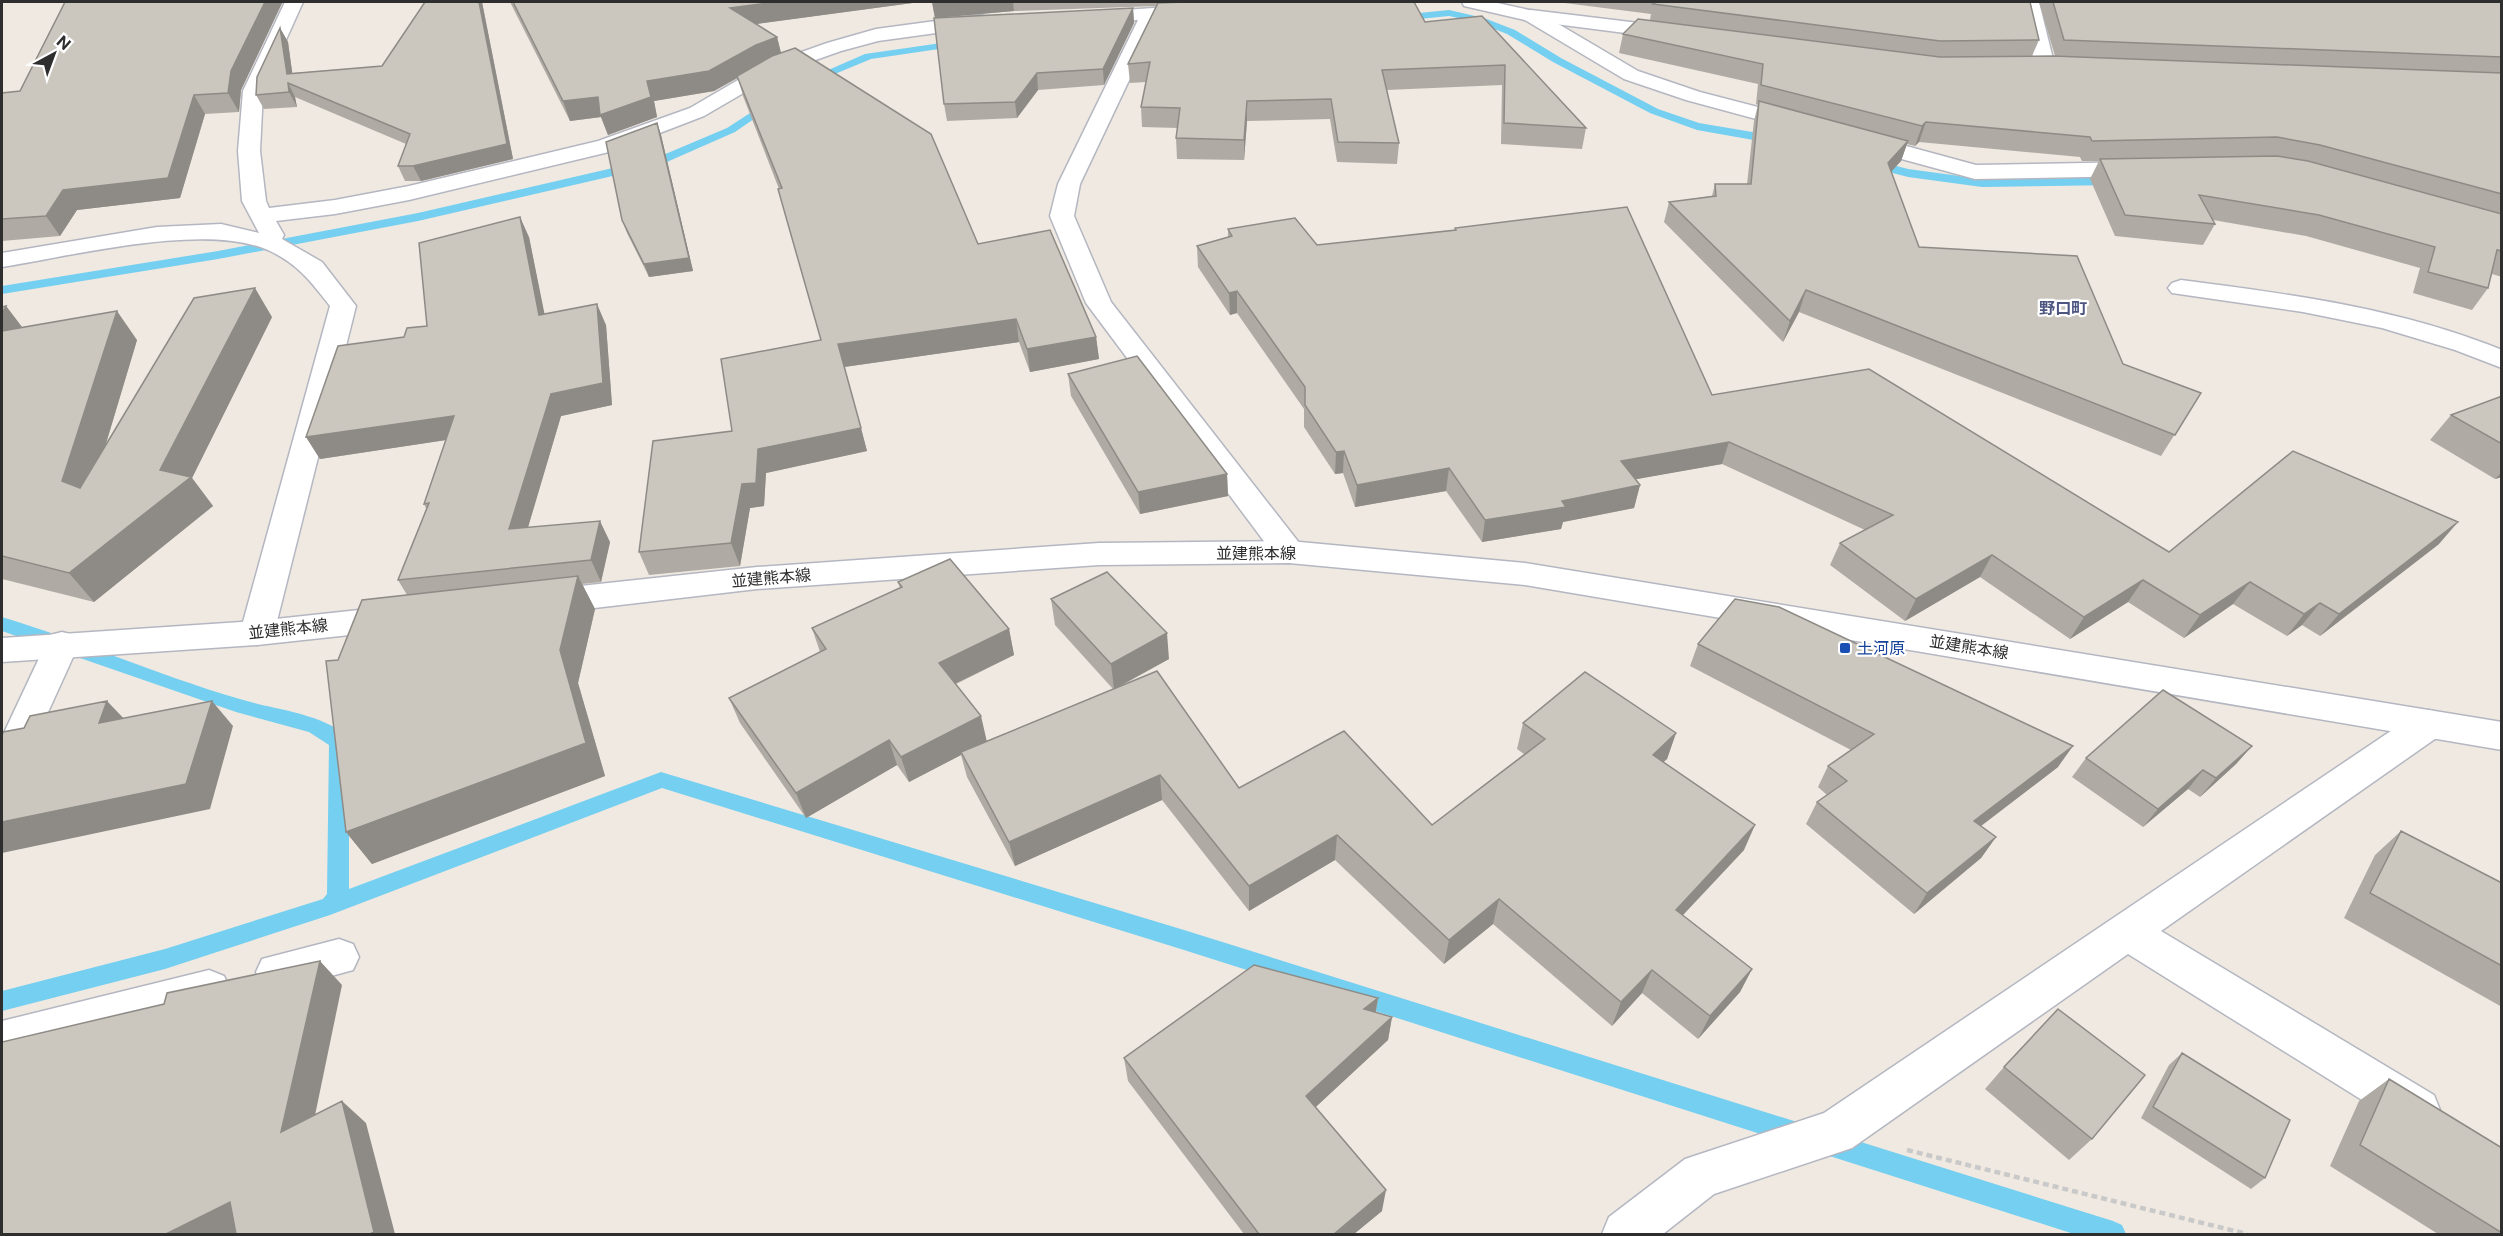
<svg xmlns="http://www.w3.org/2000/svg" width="2503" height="1236" font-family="'Public Sans','Noto Sans JP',sans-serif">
<rect width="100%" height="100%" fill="#efe9e1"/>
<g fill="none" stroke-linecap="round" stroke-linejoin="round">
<path fill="#75cff0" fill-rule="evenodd" d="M 1449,10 L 1484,18 L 1515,30 L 1561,58 L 1658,109 L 1699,123 L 1776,136 L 1782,140 L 1776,144 L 1697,130 L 1650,113 L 1553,62 L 1507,34 L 1477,22 L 1449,16 L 1399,21 L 1394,18 L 1399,15 Z
M 962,40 L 967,43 L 966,45 L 871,59 L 813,83 L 805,83 L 803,81 L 865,54 Z
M 770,100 L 776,103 L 774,105 L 735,132 L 660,165 L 418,221 L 218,259 L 2,294 L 2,286 L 218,251 L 418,213 L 656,158 L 727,128 Z
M 1870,159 L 1908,169 L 1982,179 L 2116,177 L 2122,181 L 2116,185 L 1982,187 L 1908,177 L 1866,166 L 1866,160 Z
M 2,617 C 88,643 171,681 258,704 C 282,710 336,718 349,741 L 349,889 L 661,772 L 1184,930 L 2113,1221 L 2122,1225 L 2126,1234 L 2074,1234 L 1184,950 L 662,788 L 330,915 L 165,969 L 2,1011 L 2,991 L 165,949 L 323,899 L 327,894 L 329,745 L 309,732 L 236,712 L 2,631 Z"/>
<g stroke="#b4b7c1" stroke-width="3">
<path id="lane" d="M 2021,2 L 2039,2 L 2055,67 L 2052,71 L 2038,71 L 2035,67 Z
M 1531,10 L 1672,27 L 1679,29 L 1682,33 L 1679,37 L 1672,39 L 1524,20 L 1522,16 L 1524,12 Z"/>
</g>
<g stroke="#b4b7c1" stroke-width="3">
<path id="street" d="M 285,2 L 303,2 L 263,91 L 260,151 L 266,201 L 269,208 L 335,200 L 409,186 L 598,141 L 690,108 L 762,66 L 827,43 L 876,29 L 980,15 L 987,17 L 989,21 L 987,25 L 980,27 L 878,41 L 841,51 L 776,74 L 704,116 L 613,151 L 409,200 L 335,214 L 276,221 L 284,235 L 282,239 L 322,262 L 356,306 L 274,633 L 269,642 L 257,645 L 245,642 L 240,633 L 330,306 C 312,283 298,264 270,251 C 207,221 72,256 2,267 L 2,253 L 157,227 L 221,224 L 259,233 L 242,201 L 238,151 L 243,91 Z
M 1462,2 L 1493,2 L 1538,12 L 1638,71 L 1700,92 L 1808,120 L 1811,125 L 1808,130 L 1800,131 L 1686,100 L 1624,79 L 1525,20 L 1464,6 Z
M 1196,5 L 1203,7 L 1205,11 L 1203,15 L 1158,19 L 1080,184 L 1074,216 L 1111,302 L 1300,544 L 1305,552 L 1300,560 L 1289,563 L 1278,560 L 1086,303 L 1050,216 L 1058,184 L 1138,20 L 1089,23 L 1082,21 L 1080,17 L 1082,13 Z
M 1862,134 L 1976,165 L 2139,162 L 2147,164 L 2150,169 L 2147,174 L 2139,176 L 1975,179 L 1854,146 L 1851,141 L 1854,136 Z
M 2181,280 C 2290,294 2399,308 2502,350 L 2502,368 L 2455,350 L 2382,328 L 2303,312 L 2172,293 L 2168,288 L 2172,283 Z
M 62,632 L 74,635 L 79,644 L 15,785 L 2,790 L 2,737 L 50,635 Z
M 2429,710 L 2442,714 L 2447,724 L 2442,734 L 2161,931 L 2434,1095 L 2440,1110 L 2434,1125 L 2418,1132 L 2402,1125 L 2128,954 L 1852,1148 L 1714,1194 L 1663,1234 L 1602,1234 L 1609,1217 L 1685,1159 L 1824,1113 L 2416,714 Z
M 339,939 L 353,944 L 359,957 L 353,970 L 277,991 L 262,985 L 256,972 L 262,959 Z
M 209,970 L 224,976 L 230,989 L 224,1002 L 2,1061 L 2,1021 Z"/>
</g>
<g stroke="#b4b7c1" stroke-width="3">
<path id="secondary" d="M 1289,541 L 1525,563 L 2502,722 L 2502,750 L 1525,585 L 1289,563 L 1099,565 L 757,589 L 543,614 L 531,610 L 527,602 L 531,594 L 543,590 L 757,567 L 1099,543 Z
M 396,606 L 408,610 L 412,618 L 408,626 L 396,630 L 257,645 L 2,662 L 2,638 L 257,621 Z"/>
</g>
<path stroke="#c9c9c9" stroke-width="4.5" stroke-dasharray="6 4" stroke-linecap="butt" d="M 1907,1150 L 2247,1234"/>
<use href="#lane" fill="#fff" fill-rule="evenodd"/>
<use href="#street" fill="#fff" fill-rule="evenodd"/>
<use href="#secondary" fill="#fff" fill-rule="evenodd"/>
</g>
<path fill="#afaba4" d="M 65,2 L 282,2 L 282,3 L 241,90 L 239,112 L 205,114 L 180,198 L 77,210 L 60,236 L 2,241 L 2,93 L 20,91 Z
M 425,2 L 482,2 L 513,159 L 421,181 L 405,181 L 398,166 L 406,144 L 295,97 L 297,107 L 264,109 L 256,95 L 280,28 L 288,42 L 292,73 L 382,66 Z
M 510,2 L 920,2 L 755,24 L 777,37 L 781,53 L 978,244 L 1096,337 L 1099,359 L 1030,372 L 1019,342 L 844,367 L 867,451 L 766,473 L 764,506 L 750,508 L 740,566 L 649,575 L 639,552 L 732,431 L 821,340 L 779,189 L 743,96 L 738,78 L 714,91 L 654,101 L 657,117 L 608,135 L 601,117 L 570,121 Z
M 932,2 L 1414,2 L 1425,22 L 1482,16 L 1586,128 L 1582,149 L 1501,144 L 1502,85 L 1387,90 L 1399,143 L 1397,164 L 1337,162 L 1330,119 L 1247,121 L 1244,160 L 1177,159 L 1176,138 L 1178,128 L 1142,127 L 1141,107 L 1146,82 L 1130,83 L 1128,64 L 1156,6 L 1014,11 L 935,18 Z
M 1557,2 L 2030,2 L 2039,40 L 2032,56 L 2055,56 L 2039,2 L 2502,2 L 2502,277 L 2492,274 L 2488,288 L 2472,310 L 2413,293 L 2420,268 L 2306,236 L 2213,220 L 2215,224 L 2203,245 L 2115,236 L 2090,179 L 2099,161 L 2082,161 L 2080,157 L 1919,142 L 1915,146 L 1907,144 L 1901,161 L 1891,171 L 1919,247 L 2123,364 L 2201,393 L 2161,456 L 1799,312 L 1783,342 L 1664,222 L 1669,202 L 1712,196 L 1715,184 L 1747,184 L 1754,121 L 1758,105 L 1756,104 L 1758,84 L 1619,53 L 1623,34 L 1650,20 L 1651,14 Z
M 1133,8 L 1134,23 L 1104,85 L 1038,90 L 1017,118 L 947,121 L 944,104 Z
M 657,123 L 661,135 L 693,271 L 649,277 L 627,233 L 622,220 Z
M 1455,228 L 1712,395 L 2169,552 L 2439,544 L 2320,636 L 2302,625 L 2287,636 L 2233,604 L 2184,638 L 2128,602 L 2070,639 L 1980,577 L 1905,621 L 1830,565 L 1840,543 L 1865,530 L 1722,464 L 1635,479 L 1640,485 L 1634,508 L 1563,522 L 1561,529 L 1482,542 L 1446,491 L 1355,507 L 1343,473 L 1335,474 L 1304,427 L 1304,409 L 1237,313 L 1230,315 L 1198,267 L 1197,246 L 1228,237 L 1228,229 L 1317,245 L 1455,230 Z
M 529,237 L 544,314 L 606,325 L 612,405 L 561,416 L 528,527 L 610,542 L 601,582 L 582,584 L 595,609 L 578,683 L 605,776 L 372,864 L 346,832 L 338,660 L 407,595 L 398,580 L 427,510 L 424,504 L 446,440 L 320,459 L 306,437 L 404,337 L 427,326 Z
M 6,306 L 22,327 L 137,340 L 105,447 L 272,317 L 192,478 L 213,506 L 94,602 L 2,579 L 2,307 Z
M 1068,374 L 1227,474 L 1228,496 L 1140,514 L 1071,396 Z
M 2502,396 L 2502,477 L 2495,479 L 2430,440 L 2451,415 Z
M 898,582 L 1009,629 L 1014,655 L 956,684 L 986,741 L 1113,689 L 1055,625 L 1051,599 L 1169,659 L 1117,688 L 1239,788 L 1432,825 L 1524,754 L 1517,749 L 1523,723 L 1676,733 L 1667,759 L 1663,762 L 1744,850 L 1683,915 L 1752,969 L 1740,992 L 1698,1039 L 1642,993 L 1612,1026 L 1493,924 L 1444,964 L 1335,860 L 1249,911 L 1162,800 L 1015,866 L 967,777 L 961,755 L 909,782 L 897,765 L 806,818 L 740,723 L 729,698 L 820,652 L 812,628 L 900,588 Z
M 1698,644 L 2058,767 L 1981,826 L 1996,837 L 1981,858 L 1914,914 L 1806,824 L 1817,802 L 1827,795 L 1818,787 L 1828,766 L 1851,750 L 1690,666 Z
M 2252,746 L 2236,764 L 2200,797 L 2188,789 L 2143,827 L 2072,777 L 2086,758 Z
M 2401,831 L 2502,883 L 2502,1007 L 2344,918 L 2375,855 Z
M 1378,998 L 1376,1012 L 1392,1017 L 1388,1040 L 1315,1107 L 1382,1211 L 1354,1234 L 1244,1234 L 1128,1081 L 1124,1058 Z
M 2182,1053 L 2265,1178 L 2251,1189 L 2141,1118 L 2169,1065 Z
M 2004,1067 L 2092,1139 L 2069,1160 L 1985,1089 Z
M 2389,1079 L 2502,1148 L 2502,1234 L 2438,1234 L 2330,1166 L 2359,1101 Z"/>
<path fill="#8e8b86" d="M 265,2 L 282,2 L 282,3 L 241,90 L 239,112 L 228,93 L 231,71 Z
M 479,2 L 482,2 L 513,159 L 421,181 L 413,166 Z
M 776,2 L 920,2 L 735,27 L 730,8 Z
M 932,2 L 1013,2 L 1014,11 L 935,18 Z
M 1133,8 L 1134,23 L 1104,85 L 1103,69 Z
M 280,28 L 288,42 L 294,85 L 287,74 Z
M 777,37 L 782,57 L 761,64 L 714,91 L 654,101 L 657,117 L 608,135 L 601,117 L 570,121 L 563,101 L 598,97 L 647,81 Z
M 1037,73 L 1038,90 L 1017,118 L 1015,102 Z
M 288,83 L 295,97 L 297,107 L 289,92 Z
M 194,95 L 205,114 L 180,198 L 77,210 L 60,236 L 46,216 L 63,190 Z
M 1247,101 L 1247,121 L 1244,160 L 1244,140 Z
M 1926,122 L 1919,142 L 1915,146 L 1922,126 Z
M 657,123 L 661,135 L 693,271 L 649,277 L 644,264 Z
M 1908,141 L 1901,161 L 1881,183 L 1888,163 Z
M 520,217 L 529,237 L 549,336 L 539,315 Z
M 255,288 L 272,317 L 192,478 L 213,506 L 94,602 L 69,573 L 160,470 Z
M 1806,290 L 1799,312 L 1783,342 L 1790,321 Z
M 1237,291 L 1237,313 L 1230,315 L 1229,293 Z
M 597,304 L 606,325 L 612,405 L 561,416 L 521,551 L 509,529 L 551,394 Z
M 6,306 L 28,335 L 2,352 L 2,313 Z
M 117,311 L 137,340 L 86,510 L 62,481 Z
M 1016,319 L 1019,342 L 844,367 L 838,344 Z
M 1096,337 L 1099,359 L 1030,372 L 1027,349 Z
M 454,416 L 466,437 L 320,459 L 306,437 Z
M 861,428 L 867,451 L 766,473 L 764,506 L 750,508 L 740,566 L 731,543 L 742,484 L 758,449 Z
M 1729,442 L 1722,464 L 1615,483 L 1621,461 Z
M 1344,451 L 1343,473 L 1335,474 L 1336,452 Z
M 1449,468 L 1446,491 L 1355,507 L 1357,485 Z
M 2502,472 L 2502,477 L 2495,479 Z
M 1227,474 L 1228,496 L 1140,514 L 1138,492 Z
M 1640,485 L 1634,508 L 1563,522 L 1561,529 L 1482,542 L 1485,520 L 1562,501 Z
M 600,521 L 610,542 L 601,582 L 591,560 Z
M 2458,522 L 2439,544 L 2320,636 L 2339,614 Z
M 1992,555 L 1980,577 L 1905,621 L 1916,599 Z
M 578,576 L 595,609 L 578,683 L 605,776 L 372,864 L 346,832 L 560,650 Z
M 2143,580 L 2128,602 L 2070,639 L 2084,617 Z
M 2250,582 L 2233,604 L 2184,638 L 2200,615 Z
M 2320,603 L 2302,625 L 2287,636 L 2304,614 Z
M 1009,629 L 1014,655 L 946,688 L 939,663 Z
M 1167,633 L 1169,659 L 1114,689 L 1111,664 Z
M 107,701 L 131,726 L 99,723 Z
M 212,701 L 233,726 L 210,809 L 2,853 L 2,822 Z
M 981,716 L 987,742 L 961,752 L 961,755 L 909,782 L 901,757 Z
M 1676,733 L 1667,759 L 1644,780 L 1653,755 Z
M 889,740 L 897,765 L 806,818 L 796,793 Z
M 2073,746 L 2058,767 L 1960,842 L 1974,821 Z
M 2252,746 L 2236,764 L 2200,797 L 2216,778 Z
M 2203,770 L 2188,789 L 2143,827 L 2158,809 Z
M 1160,775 L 1162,800 L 1015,866 L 1009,842 Z
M 1755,825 L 1744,850 L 1665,934 L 1676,910 Z
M 1337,835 L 1335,860 L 1249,911 L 1249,886 Z
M 1996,837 L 1981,858 L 1914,914 L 1927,893 Z
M 1499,899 L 1493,924 L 1444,964 L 1449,940 Z
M 320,961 L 342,985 L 307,1154 L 281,1132 Z
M 1752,969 L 1740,992 L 1698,1039 L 1710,1016 Z
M 1652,970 L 1642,993 L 1612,1026 L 1621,1002 Z
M 1378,998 L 1374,1021 L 1364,1009 Z
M 1392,1017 L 1388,1040 L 1304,1118 L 1306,1096 Z
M 342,1101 L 366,1123 L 395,1234 L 370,1234 Z
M 1386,1190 L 1382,1211 L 1354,1234 L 1334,1234 Z
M 230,1202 L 258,1222 L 234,1234 L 166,1234 Z"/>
<path fill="#cbc7bf" stroke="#8e8b86" stroke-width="1.5" d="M 65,2 L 265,2 L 231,71 L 228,93 L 194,95 L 168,178 L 63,190 L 46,216 L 2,219 L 2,93 L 20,91 Z
M 425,2 L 479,2 L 507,144 L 413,166 L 398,166 L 410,134 L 288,83 L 289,92 L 256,95 L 257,77 L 280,28 L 287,74 L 382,66 Z
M 513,2 L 776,2 L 730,8 L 777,37 L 756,45 L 709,71 L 647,81 L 651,97 L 600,115 L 598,97 L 563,101 Z
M 1184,2 L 1414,2 L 1425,22 L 1482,16 L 1586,128 L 1504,123 L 1505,65 L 1382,70 L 1399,143 L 1338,142 L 1331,99 L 1247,101 L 1244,140 L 1176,138 L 1180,108 L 1141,107 L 1150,62 L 1128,64 L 1158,3 Z
M 1656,2 L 2030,2 L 2039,40 L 1940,41 L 1653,4 Z
M 2053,2 L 2502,2 L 2502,57 L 2064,40 Z
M 1133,8 L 1103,69 L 1037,73 L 1015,102 L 944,104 L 934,18 Z
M 1638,19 L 1940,57 L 2053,56 L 2502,73 L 2502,194 L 2320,145 L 2277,137 L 2092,141 L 2090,137 L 1926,122 L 1922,126 L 1761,85 L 1763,64 L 1623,34 Z
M 795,48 L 931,134 L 978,244 L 1050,230 L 1096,337 L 1027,349 L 1016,319 L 838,344 L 861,428 L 758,449 L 756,483 L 742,484 L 731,543 L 639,552 L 653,441 L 732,431 L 721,359 L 821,340 L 778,189 L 782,188 L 737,76 L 772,56 Z
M 1759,101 L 1908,141 L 1888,163 L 1919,247 L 2077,256 L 2123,364 L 2201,393 L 2175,435 L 1806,290 L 1790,321 L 1669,202 L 1716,196 L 1715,184 L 1751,184 Z
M 657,123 L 689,258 L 644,264 L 622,220 L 606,142 Z
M 2277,156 L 2308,161 L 2502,214 L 2502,251 L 2497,250 L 2488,288 L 2428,272 L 2435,247 L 2319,215 L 2199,195 L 2215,224 L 2125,215 L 2100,159 Z
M 1627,207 L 1712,395 L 1869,369 L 2169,552 L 2293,451 L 2458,522 L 2339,614 L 2320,603 L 2304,614 L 2250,582 L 2200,615 L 2143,580 L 2084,617 L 1992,555 L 1916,599 L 1840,543 L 1893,515 L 1729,442 L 1621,461 L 1640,485 L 1562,501 L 1566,507 L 1485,520 L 1449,468 L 1357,485 L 1344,451 L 1336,452 L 1305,405 L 1305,387 L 1237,291 L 1229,293 L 1197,246 L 1232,236 L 1228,229 L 1295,218 L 1317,245 L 1456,230 L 1455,228 Z
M 520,217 L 539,315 L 597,304 L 603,383 L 551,394 L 509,529 L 600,521 L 591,560 L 398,580 L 429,503 L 424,504 L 454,416 L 306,437 L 338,346 L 404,337 L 407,328 L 427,326 L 419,243 Z
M 255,288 L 160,470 L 191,477 L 69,573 L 2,556 L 2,331 L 117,311 L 62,481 L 80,488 L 194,298 Z
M 6,306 L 2,313 L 2,307 Z
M 1137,356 L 1227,474 L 1138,492 L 1068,374 Z
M 2502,396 L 2502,444 L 2451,415 Z
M 950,559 L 1009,629 L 939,663 L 981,716 L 901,757 L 889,740 L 796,793 L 729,698 L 826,649 L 812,628 L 902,587 L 898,582 Z
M 1107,572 L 1167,633 L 1111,664 L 1051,599 Z
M 578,576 L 560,650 L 586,743 L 346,832 L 326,661 L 338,660 L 362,600 Z
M 1735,599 L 1779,607 L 2073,746 L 1974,821 L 1996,837 L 1927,893 L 1817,802 L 1847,781 L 1828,766 L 1874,734 L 1698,644 Z
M 1157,671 L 1239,788 L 1344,731 L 1432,825 L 1545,739 L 1523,723 L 1585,672 L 1676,733 L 1653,755 L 1755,825 L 1676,910 L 1752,969 L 1710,1016 L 1652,970 L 1621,1002 L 1499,899 L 1449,940 L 1337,835 L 1249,886 L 1160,775 L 1009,842 L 961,752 Z
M 2163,690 L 2252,746 L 2216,778 L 2203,770 L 2158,809 L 2086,758 Z
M 107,701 L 99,723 L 212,701 L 186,784 L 2,822 L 2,736 L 3,732 L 24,728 L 30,716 Z
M 2401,831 L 2502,883 L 2502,966 L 2370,893 Z
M 320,961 L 281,1132 L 342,1101 L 374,1232 L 370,1234 L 236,1234 L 230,1202 L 166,1234 L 2,1234 L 2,1042 L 164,1004 L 167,993 Z
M 1254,965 L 1378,998 L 1364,1009 L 1392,1017 L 1306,1096 L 1386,1190 L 1334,1234 L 1259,1234 L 1124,1058 Z
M 2058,1009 L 2145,1075 L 2092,1139 L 2004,1067 Z
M 2182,1053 L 2290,1120 L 2265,1178 L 2153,1107 Z
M 2389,1079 L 2502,1148 L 2502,1233 L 2360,1145 Z"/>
<rect fill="#1a4fb4" stroke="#fff" stroke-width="2" x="1839" y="642" width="12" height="12" rx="3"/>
<g text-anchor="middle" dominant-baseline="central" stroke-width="4.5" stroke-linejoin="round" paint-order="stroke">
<g font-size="16" font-weight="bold" fill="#4d5680" stroke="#fff">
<text x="2063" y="308">野口町</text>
</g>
<g font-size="16" fill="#2e2e2e" stroke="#fff">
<text x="1256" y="553">並建熊本線</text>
<text transform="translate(771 578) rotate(-5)">並建熊本線</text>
<text transform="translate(288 629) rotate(-6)">並建熊本線</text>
<text transform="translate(1969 647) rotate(9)">並建熊本線</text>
</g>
<g font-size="16" fill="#164399" stroke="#fff" text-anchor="start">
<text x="1857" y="648">土河原</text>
</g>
</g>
<rect width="2503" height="1236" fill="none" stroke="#2e2e2e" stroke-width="6"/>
<g transform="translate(54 54) rotate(41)" stroke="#ffffff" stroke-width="4.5" paint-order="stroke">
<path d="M0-4.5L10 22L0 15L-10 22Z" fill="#2e2e2e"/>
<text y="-9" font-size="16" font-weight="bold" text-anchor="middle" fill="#2e2e2e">N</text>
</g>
</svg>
